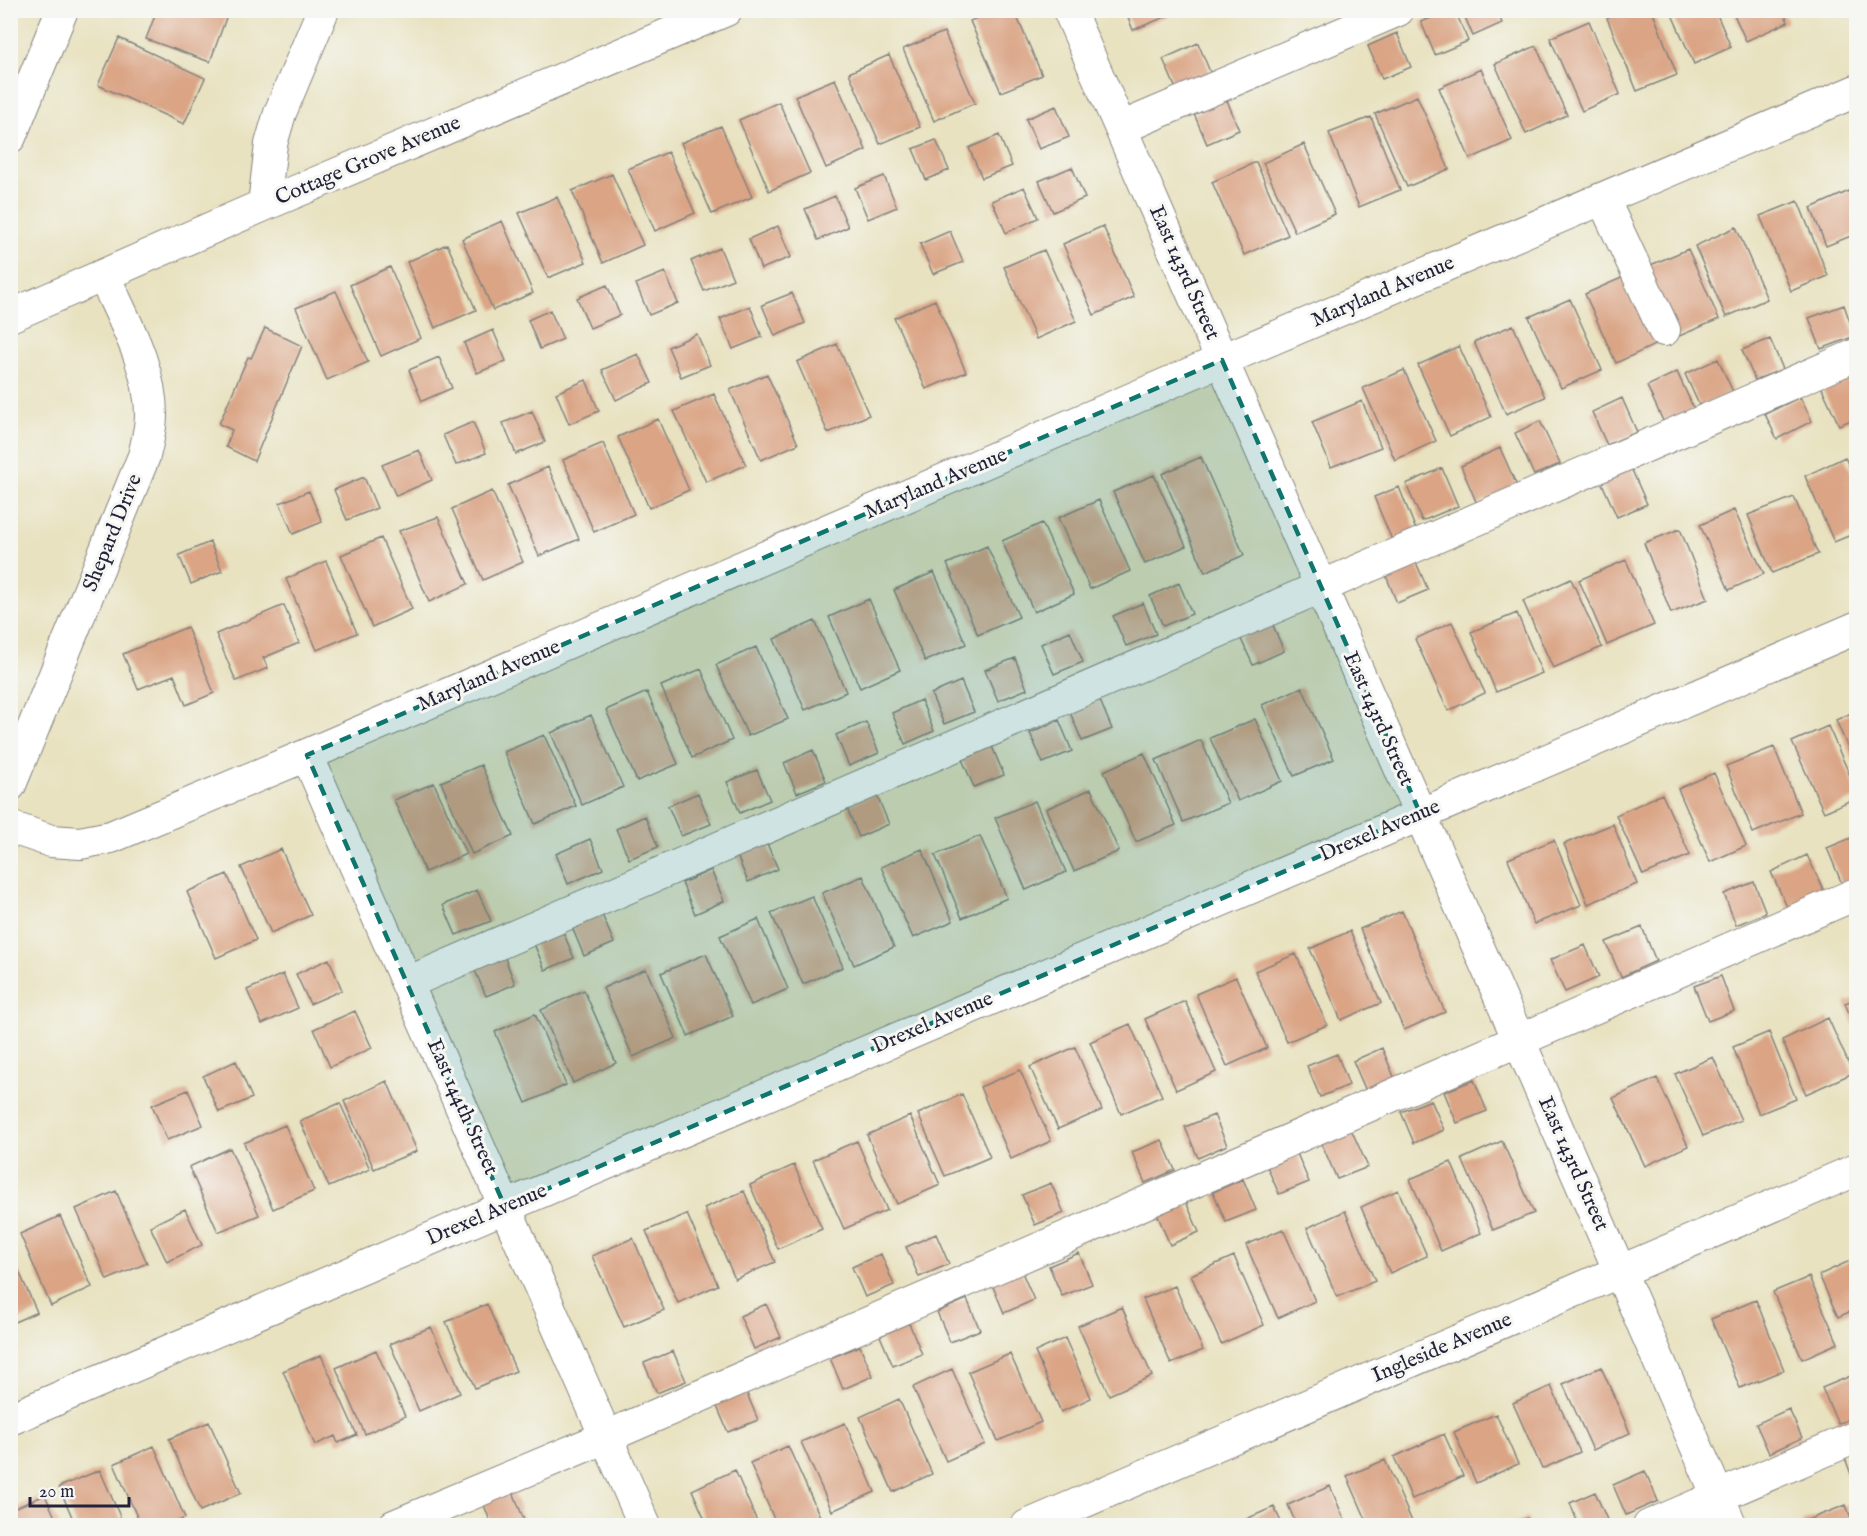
<svg xmlns="http://www.w3.org/2000/svg" width="1867" height="1536" font-family="'IM FELL English',serif">
<rect width="100%" height="100%" fill="#f6f6f2"/>
<filter id="ink" filterUnits="userSpaceOnUse"><feTurbulence type="fractalNoise" baseFrequency=".0167" numOctaves="2"/><feDisplacementMap in="SourceGraphic" scale="12" xChannelSelector="R" yChannelSelector="G"/><feConvolveMatrix kernelMatrix="1 2 1 2 8 2 1 2 1" color-interpolation-filters="sRGB"/></filter>
<filter id="wash" filterUnits="userSpaceOnUse"><feTurbulence type="fractalNoise" baseFrequency=".008" numOctaves="4" result="noise"/><feDisplacementMap in="SourceGraphic" scale="24" xChannelSelector="R" yChannelSelector="G"/><feGaussianBlur stdDeviation="1.35" result="paint"/><feColorMatrix in="noise" values="0 0 0 0 0 0 0 0 0 0 0 0 0 0 0 0 0 1.4 0 .05"/><feComposite in="paint" operator="in"/></filter>
<g filter="url(#wash)">
<rect width="100%" height="100%" fill="#e8e2c0"/>
<g id="blocks">
<path fill="#daa485" d="M 157,10 L 204,10 L 226,18 L 210,62 L 146,39 Z
M 994,10 L 1014,10 L 1042,75 L 1001,92 L 970,21 Z
M 1125,10 L 1174,10 L 1175,13 L 1133,30 Z
M 1450,10 L 1455,10 L 1468,41 L 1435,55 L 1421,22 Z
M 1462,10 L 1496,10 L 1502,23 L 1473,36 Z
M 1625,10 L 1652,10 L 1677,75 L 1637,91 L 1607,18 Z
M 1670,10 L 1715,10 L 1731,47 L 1694,64 Z
M 1732,10 L 1783,10 L 1788,22 L 1746,41 Z
M 1589,21 L 1620,94 L 1582,111 L 1550,38 Z
M 944,32 L 975,103 L 934,121 L 903,49 Z
M 1397,33 L 1411,67 L 1382,79 L 1368,46 Z
M 119,38 L 205,78 L 184,124 L 98,85 Z
M 1198,43 L 1211,74 L 1176,89 L 1163,59 Z
M 1536,46 L 1567,115 L 1526,134 L 1495,64 Z
M 889,55 L 920,127 L 880,144 L 849,73 Z
M 1481,69 L 1512,140 L 1470,159 L 1439,88 Z
M 835,79 L 866,150 L 826,168 L 795,96 Z
M 1417,96 L 1449,169 L 1407,187 L 1375,114 Z
M 1227,100 L 1239,130 L 1207,144 L 1194,114 Z
M 779,102 L 810,173 L 769,191 L 739,120 Z
M 1056,106 L 1069,137 L 1039,149 L 1026,119 Z
M 1371,117 L 1400,190 L 1359,207 L 1329,133 Z
M 721,126 L 752,197 L 712,214 L 681,143 Z
M 999,135 L 1012,166 L 982,178 L 969,148 Z
M 936,140 L 949,170 L 926,180 L 913,149 Z
M 1304,144 L 1335,214 L 1295,232 L 1263,163 Z
M 668,152 L 695,213 L 655,231 L 628,169 Z
M 1256,162 L 1288,235 L 1244,255 L 1212,182 Z
M 1072,167 L 1085,198 L 1053,212 L 1039,181 Z
M 612,174 L 643,245 L 603,263 L 572,191 Z
M 884,176 L 897,207 L 868,219 L 855,188 Z
M 1024,187 L 1038,218 L 1006,233 L 992,201 Z
M 1856,188 L 1856,234 L 1826,246 L 1811,208 Z
M 835,196 L 848,227 L 818,240 L 805,209 Z
M 557,197 L 586,262 L 548,278 L 519,213 Z
M 1798,201 L 1828,276 L 1791,291 L 1760,216 Z
M 502,221 L 533,293 L 493,310 L 462,239 Z
M 778,226 L 791,257 L 761,269 L 749,239 Z
M 1103,226 L 1134,297 L 1094,315 L 1063,244 Z
M 1736,227 L 1767,299 L 1726,317 L 1695,246 Z
M 950,231 L 963,262 L 933,274 L 920,244 Z
M 447,244 L 476,310 L 435,328 L 407,262 Z
M 720,248 L 733,279 L 704,291 L 691,261 Z
M 1688,249 L 1719,319 L 1677,337 L 1646,267 Z
M 1044,250 L 1076,321 L 1036,339 L 1004,267 Z
M 390,267 L 421,338 L 381,356 L 350,285 Z
M 665,272 L 678,303 L 649,315 L 636,284 Z
M 1626,276 L 1657,344 L 1616,363 L 1585,294 Z
M 607,285 L 620,315 L 590,328 L 577,298 Z
M 336,291 L 368,362 L 327,380 L 296,308 Z
M 792,293 L 805,323 L 775,336 L 762,305 Z
M 1570,299 L 1602,370 L 1561,388 L 1529,317 Z
M 935,300 L 966,372 L 926,389 L 894,318 Z
M 1844,305 L 1855,336 L 1821,349 L 1809,318 Z
M 750,306 L 762,337 L 733,349 L 720,319 Z
M 550,310 L 563,339 L 540,349 L 528,320 Z
M 1513,325 L 1545,397 L 1506,414 L 1474,342 Z
M 265,328 L 302,346 L 254,461 L 226,447 L 232,430 L 219,424 L 248,357 L 251,358 Z
M 493,330 L 506,361 L 477,373 L 464,343 Z
M 697,334 L 710,365 L 681,377 L 668,347 Z
M 1770,339 L 1783,369 L 1755,380 L 1742,350 Z
M 837,344 L 869,415 L 828,433 L 797,362 Z
M 1459,346 L 1491,417 L 1450,436 L 1418,365 Z
M 638,354 L 652,383 L 616,400 L 602,370 Z
M 439,357 L 452,388 L 422,401 L 409,370 Z
M 1718,359 L 1733,392 L 1700,407 L 1685,374 Z
M 1404,370 L 1436,441 L 1395,460 L 1363,388 Z
M 1856,371 L 1856,418 L 1839,425 L 1821,386 Z
M 1677,372 L 1694,409 L 1664,423 L 1647,386 Z
M 767,374 L 798,444 L 761,460 L 730,390 Z
M 586,380 L 599,411 L 569,424 L 556,393 Z
M 714,394 L 746,465 L 706,482 L 674,411 Z
M 1800,397 L 1812,421 L 1777,439 L 1765,414 Z
M 1622,398 L 1637,432 L 1607,445 L 1592,412 Z
M 1362,401 L 1381,447 L 1331,467 L 1312,422 Z
M 532,411 L 545,442 L 516,454 L 503,423 Z
M 658,419 L 689,490 L 649,508 L 618,437 Z
M 1540,421 L 1560,464 L 1534,475 L 1515,433 Z
M 473,422 L 486,453 L 456,465 L 443,435 Z
M 603,443 L 634,514 L 594,532 L 563,460 Z
M 1500,448 L 1517,486 L 1477,504 L 1461,466 Z
M 419,450 L 432,480 L 396,496 L 382,465 Z
M 1201,457 L 1244,555 L 1205,572 L 1162,474 Z
M 1845,457 L 1856,483 L 1856,533 L 1834,542 L 1805,476 Z
M 548,467 L 579,539 L 539,556 L 508,485 Z
M 1442,468 L 1458,506 L 1422,521 L 1406,484 Z
M 1631,468 L 1647,504 L 1617,517 L 1601,481 Z
M 1154,475 L 1186,546 L 1145,564 L 1113,492 Z
M 364,477 L 377,508 L 347,520 L 334,490 Z
M 1399,487 L 1416,530 L 1392,540 L 1374,497 Z
M 309,491 L 322,522 L 293,534 L 280,503 Z
M 492,491 L 523,562 L 483,580 L 452,509 Z
M 1794,497 L 1818,554 L 1772,573 L 1748,515 Z
M 1099,500 L 1130,571 L 1090,589 L 1058,518 Z
M 1734,510 L 1764,574 L 1729,590 L 1700,525 Z
M 438,517 L 468,584 L 429,602 L 399,531 Z
M 1042,523 L 1074,594 L 1034,612 L 1002,541 Z
M 1680,529 L 1708,599 L 1671,613 L 1644,543 Z
M 381,538 L 412,609 L 372,627 L 341,555 Z
M 210,542 L 222,571 L 191,584 L 179,555 Z
M 987,546 L 1019,617 L 978,635 L 947,564 Z
M 1415,560 L 1428,590 L 1397,603 L 1385,573 Z
M 1626,560 L 1654,625 L 1607,645 L 1579,580 Z
M 326,561 L 357,633 L 317,650 L 286,579 Z
M 934,572 L 966,644 L 925,661 L 894,590 Z
M 1571,579 L 1602,647 L 1553,668 L 1523,601 Z
M 1179,583 L 1192,614 L 1163,626 L 1150,596 Z
M 869,599 L 900,670 L 860,688 L 829,617 Z
M 1143,603 L 1156,634 L 1126,646 L 1113,616 Z
M 284,605 L 299,643 L 263,658 L 268,668 L 236,681 L 216,634 Z
M 1517,613 L 1542,673 L 1496,692 L 1471,632 Z
M 815,621 L 846,692 L 805,710 L 774,639 Z
M 1452,622 L 1485,693 L 1448,711 L 1415,639 Z
M 1272,623 L 1284,651 L 1253,665 L 1240,637 Z
M 187,627 L 214,693 L 186,705 L 174,675 L 138,689 L 123,654 Z
M 1070,631 L 1083,662 L 1054,674 L 1041,644 Z
M 756,647 L 788,719 L 748,736 L 716,665 Z
M 1015,658 L 1027,689 L 998,701 L 985,670 Z
M 701,669 L 732,740 L 692,758 L 661,686 Z
M 961,681 L 974,712 L 944,724 L 931,694 Z
M 1302,687 L 1334,759 L 1294,776 L 1262,705 Z
M 647,692 L 678,764 L 637,781 L 606,710 Z
M 1099,698 L 1112,729 L 1082,741 L 1069,710 Z
M 921,700 L 934,731 L 905,744 L 892,713 Z
M 1856,711 L 1856,767 L 1836,720 Z
M 591,715 L 623,787 L 582,805 L 551,733 Z
M 1255,719 L 1282,781 L 1238,801 L 1210,738 Z
M 1059,720 L 1072,751 L 1043,763 L 1030,733 Z
M 866,722 L 879,753 L 849,766 L 836,735 Z
M 1828,726 L 1856,789 L 1856,798 L 1824,812 L 1792,742 Z
M 544,735 L 576,806 L 535,824 L 504,752 Z
M 1201,740 L 1228,803 L 1183,822 L 1156,760 Z
M 991,744 L 1004,775 L 974,787 L 961,757 Z
M 1774,747 L 1801,813 L 1753,833 L 1726,766 Z
M 813,750 L 826,781 L 797,793 L 784,763 Z
M 1144,753 L 1176,825 L 1136,842 L 1104,771 Z
M 481,765 L 513,836 L 472,854 L 441,782 Z
M 757,770 L 770,800 L 740,813 L 727,782 Z
M 1714,773 L 1746,846 L 1710,862 L 1678,789 Z
M 434,783 L 466,854 L 425,872 L 394,800 Z
M 1091,789 L 1119,851 L 1074,871 L 1046,809 Z
M 698,793 L 711,824 L 681,836 L 668,806 Z
M 876,793 L 889,824 L 859,837 L 846,806 Z
M 1662,794 L 1690,855 L 1643,875 L 1616,815 Z
M 1035,801 L 1066,872 L 1026,890 L 995,818 Z
M 645,816 L 658,847 L 629,859 L 616,829 Z
M 1613,824 L 1637,884 L 1588,904 L 1564,844 Z
M 980,836 L 1007,898 L 962,918 L 935,855 Z
M 1856,836 L 1856,878 L 1842,884 L 1827,848 Z
M 590,839 L 603,869 L 568,884 L 556,854 Z
M 765,839 L 778,869 L 748,882 L 735,851 Z
M 1554,840 L 1581,905 L 1534,924 L 1508,859 Z
M 281,849 L 311,915 L 271,933 L 241,867 Z
M 922,849 L 953,921 L 913,938 L 881,867 Z
M 1807,855 L 1825,893 L 1788,909 L 1771,872 Z
M 711,870 L 724,901 L 695,914 L 682,883 Z
M 227,874 L 256,940 L 216,958 L 187,892 Z
M 863,876 L 894,947 L 854,965 L 822,893 Z
M 1754,882 L 1766,913 L 1736,925 L 1724,894 Z
M 477,890 L 491,921 L 456,935 L 443,905 Z
M 812,896 L 843,967 L 803,984 L 771,913 Z
M 1402,911 L 1445,1012 L 1404,1030 L 1360,929 Z
M 601,912 L 614,943 L 584,956 L 571,925 Z
M 758,919 L 788,989 L 751,1005 L 720,936 Z
M 561,927 L 574,958 L 545,970 L 532,939 Z
M 1642,927 L 1656,961 L 1621,977 L 1606,942 Z
M 1350,931 L 1381,1003 L 1341,1020 L 1310,949 Z
M 1585,945 L 1599,977 L 1565,992 L 1550,960 Z
M 503,953 L 515,984 L 486,996 L 473,966 Z
M 706,954 L 733,1016 L 688,1036 L 661,973 Z
M 1296,954 L 1327,1025 L 1287,1042 L 1255,971 Z
M 329,959 L 342,990 L 310,1004 L 296,974 Z
M 646,969 L 676,1038 L 633,1057 L 603,988 Z
M 283,974 L 298,1008 L 262,1024 L 247,990 Z
M 1721,976 L 1734,1011 L 1708,1021 L 1694,986 Z
M 1236,977 L 1267,1048 L 1227,1066 L 1196,994 Z
M 584,990 L 616,1063 L 573,1083 L 541,1010 Z
M 1856,999 L 1856,1031 L 1845,1003 Z
M 1185,1001 L 1216,1072 L 1176,1090 L 1145,1019 Z
M 355,1011 L 372,1048 L 330,1067 L 314,1029 Z
M 535,1014 L 566,1085 L 526,1103 L 495,1032 Z
M 1828,1018 L 1853,1073 L 1806,1094 L 1782,1040 Z
M 1130,1024 L 1162,1096 L 1121,1114 L 1090,1042 Z
M 1769,1032 L 1796,1099 L 1759,1114 L 1733,1047 Z
M 1075,1047 L 1102,1110 L 1058,1129 L 1030,1067 Z
M 1382,1048 L 1395,1079 L 1366,1091 L 1353,1061 Z
M 1337,1054 L 1349,1085 L 1320,1097 L 1307,1066 Z
M 1713,1057 L 1741,1120 L 1703,1136 L 1675,1074 Z
M 236,1061 L 252,1098 L 219,1112 L 203,1076 Z
M 1020,1070 L 1051,1141 L 1011,1159 L 980,1087 Z
M 1657,1078 L 1688,1146 L 1645,1166 L 1613,1098 Z
M 1474,1080 L 1487,1111 L 1457,1123 L 1444,1092 Z
M 387,1081 L 417,1151 L 374,1169 L 344,1101 Z
M 188,1090 L 203,1125 L 167,1140 L 152,1105 Z
M 962,1094 L 990,1157 L 945,1176 L 918,1114 Z
M 1431,1100 L 1444,1130 L 1414,1143 L 1401,1112 Z
M 340,1103 L 370,1169 L 329,1187 L 300,1121 Z
M 1214,1115 L 1227,1145 L 1198,1158 L 1185,1127 Z
M 910,1116 L 940,1185 L 897,1204 L 867,1135 Z
M 285,1125 L 314,1191 L 273,1209 L 244,1143 Z
M 1351,1129 L 1368,1167 L 1337,1179 L 1321,1142 Z
M 1162,1140 L 1175,1170 L 1145,1183 L 1132,1152 Z
M 857,1141 L 887,1210 L 844,1229 L 813,1160 Z
M 1502,1141 L 1534,1213 L 1493,1230 L 1462,1159 Z
M 230,1148 L 259,1215 L 218,1232 L 189,1167 Z
M 1296,1151 L 1309,1182 L 1279,1194 L 1266,1164 Z
M 1451,1162 L 1481,1233 L 1441,1251 L 1410,1179 Z
M 794,1165 L 822,1229 L 778,1249 L 750,1185 Z
M 1243,1179 L 1256,1210 L 1226,1222 L 1213,1192 Z
M 1051,1183 L 1064,1213 L 1035,1225 L 1022,1195 Z
M 1398,1190 L 1427,1256 L 1390,1273 L 1361,1207 Z
M 116,1191 L 147,1263 L 107,1280 L 76,1209 Z
M 744,1191 L 775,1262 L 735,1279 L 704,1208 Z
M 1186,1202 L 1199,1232 L 1170,1245 L 1157,1214 Z
M 185,1209 L 202,1245 L 167,1262 L 150,1226 Z
M 1345,1211 L 1375,1281 L 1337,1297 L 1307,1228 Z
M 687,1214 L 718,1285 L 678,1303 L 646,1231 Z
M 60,1216 L 92,1287 L 51,1306 L 20,1234 Z
M 1283,1229 L 1315,1301 L 1278,1318 L 1246,1245 Z
M 936,1234 L 949,1264 L 919,1277 L 906,1247 Z
M 633,1238 L 664,1310 L 624,1327 L 592,1256 Z
M 10,1251 L 37,1312 L 10,1324 Z
M 1079,1253 L 1092,1284 L 1062,1296 L 1049,1266 Z
M 881,1254 L 894,1285 L 865,1297 L 852,1267 Z
M 1234,1256 L 1264,1325 L 1221,1344 L 1191,1275 Z
M 1856,1258 L 1856,1309 L 1838,1317 L 1819,1275 Z
M 1021,1270 L 1034,1300 L 1004,1313 L 991,1282 Z
M 1809,1277 L 1838,1343 L 1802,1359 L 1773,1292 Z
M 1175,1286 L 1203,1350 L 1171,1364 L 1143,1299 Z
M 967,1299 L 980,1330 L 950,1342 L 937,1312 Z
M 1756,1300 L 1784,1370 L 1740,1388 L 1711,1319 Z
M 487,1304 L 516,1371 L 475,1388 L 446,1322 Z
M 766,1304 L 781,1337 L 754,1349 L 740,1316 Z
M 1122,1307 L 1152,1376 L 1109,1395 L 1078,1326 Z
M 909,1323 L 922,1354 L 893,1366 L 880,1336 Z
M 431,1327 L 460,1393 L 419,1411 L 390,1344 Z
M 1065,1338 L 1091,1398 L 1061,1412 L 1035,1352 Z
M 860,1346 L 873,1376 L 843,1389 L 830,1358 Z
M 376,1350 L 405,1416 L 365,1434 L 336,1368 Z
M 673,1351 L 686,1381 L 657,1393 L 644,1363 Z
M 1010,1354 L 1041,1422 L 998,1441 L 968,1372 Z
M 321,1355 L 357,1435 L 338,1443 L 335,1436 L 315,1445 L 283,1371 Z
M 1601,1367 L 1630,1433 L 1593,1450 L 1563,1384 Z
M 952,1369 L 985,1444 L 946,1461 L 913,1387 Z
M 1853,1375 L 1856,1383 L 1856,1416 L 1838,1424 L 1822,1388 Z
M 1551,1386 L 1580,1452 L 1542,1469 L 1513,1403 Z
M 745,1389 L 758,1420 L 728,1432 L 715,1402 Z
M 899,1399 L 932,1474 L 893,1492 L 860,1417 Z
M 1789,1409 L 1802,1438 L 1769,1453 L 1756,1424 Z
M 1496,1414 L 1518,1464 L 1476,1483 L 1454,1432 Z
M 209,1422 L 241,1493 L 200,1511 L 169,1439 Z
M 845,1423 L 875,1492 L 832,1511 L 801,1442 Z
M 1444,1434 L 1463,1476 L 1412,1499 L 1394,1457 Z
M 154,1446 L 185,1518 L 168,1526 L 141,1526 L 114,1464 Z
M 788,1446 L 822,1521 L 811,1526 L 777,1526 L 750,1463 Z
M 1856,1453 L 1856,1488 L 1845,1458 Z
M 1385,1460 L 1414,1526 L 1369,1526 L 1347,1476 Z
M 100,1470 L 124,1526 L 76,1526 L 59,1487 Z
M 735,1470 L 759,1526 L 708,1526 L 692,1490 Z
M 1645,1471 L 1658,1501 L 1626,1515 L 1613,1485 Z
M 1330,1486 L 1347,1526 L 1297,1526 L 1288,1505 Z
M 512,1489 L 525,1523 L 517,1526 L 492,1526 L 482,1500 Z
M 1595,1492 L 1608,1522 L 1601,1526 L 1579,1526 L 1570,1503 Z
M 45,1495 L 59,1526 L 10,1526 L 10,1510 Z
M 1846,1505 L 1854,1526 L 1803,1526 L 1802,1522 Z
M 1274,1507 L 1283,1526 L 1238,1526 L 1237,1523 Z
M 1527,1518 L 1530,1525 L 1509,1525 Z
M 264,1519 L 267,1526 L 249,1526 Z"/>
</g>
</g>
<g filter="url(#ink)">
<use href="#blocks" fill-opacity="0" stroke="#85827e" stroke-width="1.5"/>
<g fill="none" stroke-linecap="round" stroke-linejoin="round">
<g stroke="#85827e" stroke-width="34">
<path id="minor" d="M 1069,10 L 1731,1526
M 1121,128 L 1398,10
M 10,137 L 62,10
M 1603,199 L 1664,330
M 264,205 L 271,144 L 280,113 L 323,10
M 10,316 L 264,205 L 726,10
M 307,755 L 645,1526
M 10,785 L 144,456 C 147,443 151,428 151,415 C 151,366 123,319 104,276
M 10,827 L 51,841 L 80,843 L 111,837 L 307,755 L 1222,360 L 1856,91
M 407,983 L 1856,355
M 10,1419 L 1856,628
M 394,1526 L 606,1437 L 1856,894
M 1027,1526 L 1856,1170
M 1649,1526 L 1856,1437"/>
</g>
<use href="#minor" stroke="#fff" stroke-width="32"/>
</g>
</g>
<path fill="#0f766e" fill-opacity="0.2" stroke="#0f766e" stroke-width="4.5" stroke-dasharray="12 8" stroke-linejoin="round" d="M 1222,360 L 1420,813 L 505,1207 L 307,755 Z"/>
<g text-anchor="middle" dominant-baseline="central" stroke-width="6" stroke-linejoin="round" paint-order="stroke">
<g font-size="21" fill="#22223b" stroke="#f6f6f2">
<text transform="translate(368 161) rotate(-23)">Cottage Grove Avenue</text>
<text transform="translate(1184 273) rotate(66)">East 143rd Street</text>
<text transform="translate(1383 292) rotate(-23)">Maryland Avenue</text>
<text transform="translate(936 484) rotate(-23)">Maryland Avenue</text>
<text transform="translate(113 533) rotate(-68)">Shepard Drive</text>
<text transform="translate(489 676) rotate(-23)">Maryland Avenue</text>
<text transform="translate(1378 719) rotate(66)">East 143rd Street</text>
<text transform="translate(1380 831) rotate(-23)">Drexel Avenue</text>
<text transform="translate(933 1023) rotate(-23)">Drexel Avenue</text>
<text transform="translate(462 1107) rotate(66)">East 144th Street</text>
<text transform="translate(1573 1164) rotate(66)">East 143rd Street</text>
<text transform="translate(487 1215) rotate(-23)">Drexel Avenue</text>
<text transform="translate(1442 1348) rotate(-23)">Ingleside Avenue</text>
</g>
</g>
<rect width="1867" height="1536" fill="none" stroke="#f6f6f2" stroke-width="36"/>
<path d="M30 1497v9h99v-9" fill="none" stroke="#22223b" stroke-width="3"/>
<text x="39" y="1497" font-size="18" fill="#22223b" stroke="#f6f6f2" stroke-width="4.5" paint-order="stroke">20 m</text>
</svg>
